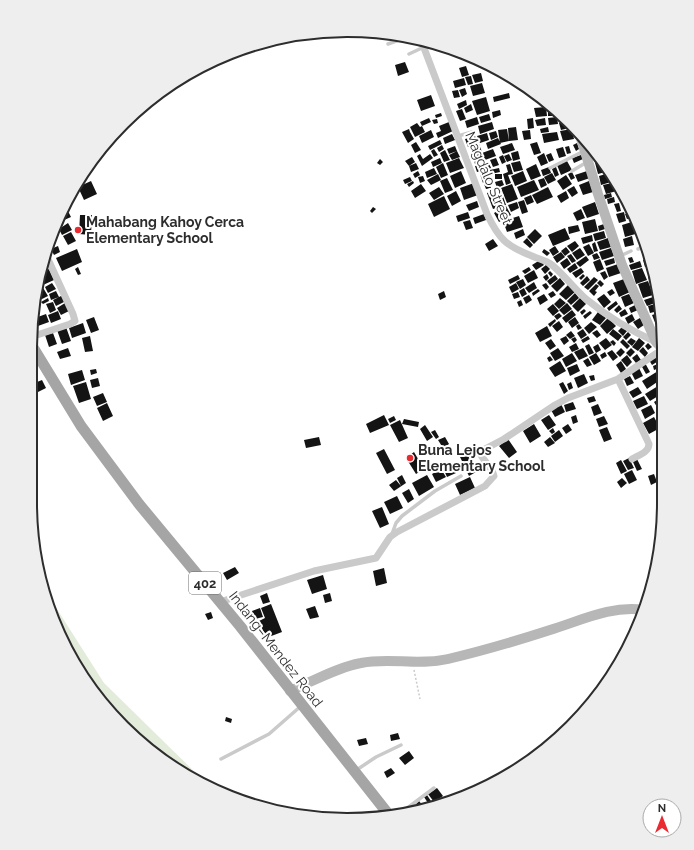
<svg xmlns="http://www.w3.org/2000/svg" width="694" height="850" font-family="Raleway,sans-serif">
<rect width="100%" height="100%" fill="#fff"/>
<path fill="#e3ebda" d="M 41,584 L 104,683 L 207,784 L 171,767 L 123,727 L 72,661 Z"/>
<path fill="#141414" d="M 405,62 L 409,72 L 398,76 L 395,65 Z
M 466,66 L 469,75 L 462,77 L 459,68 Z
M 481,73 L 483,81 L 475,83 L 472,75 Z
M 471,76 L 473,84 L 468,85 L 465,77 Z
M 464,78 L 466,85 L 455,88 L 453,81 Z
M 482,83 L 485,93 L 473,96 L 470,86 Z
M 465,88 L 467,94 L 462,97 L 459,90 Z
M 458,90 L 460,97 L 454,98 L 452,91 Z
M 509,93 L 510,98 L 494,102 L 493,97 Z
M 431,95 L 435,106 L 421,111 L 417,100 Z
M 486,97 L 490,111 L 477,115 L 472,101 Z
M 540,97 L 542,98 L 549,103 L 542,105 Z
M 466,100 L 467,105 L 459,109 L 457,104 Z
M 471,104 L 473,110 L 466,113 L 464,108 Z
M 546,107 L 547,116 L 536,117 L 534,108 Z
M 554,107 L 554,116 L 548,116 L 548,108 Z
M 555,108 L 562,115 L 557,116 Z
M 462,109 L 466,119 L 460,121 L 456,111 Z
M 500,110 L 501,115 L 493,118 L 492,112 Z
M 441,113 L 442,116 L 436,118 L 435,115 Z
M 489,114 L 491,120 L 481,123 L 479,117 Z
M 477,117 L 479,124 L 467,128 L 465,121 Z
M 557,117 L 558,124 L 549,125 L 548,118 Z
M 429,118 L 431,122 L 422,126 L 420,122 Z
M 533,118 L 534,128 L 528,129 L 527,119 Z
M 545,118 L 546,125 L 537,126 L 535,120 Z
M 437,119 L 438,123 L 434,124 L 432,120 Z
M 567,120 L 573,127 L 561,130 L 559,123 Z
M 449,122 L 453,131 L 438,138 L 436,133 L 441,131 L 439,126 Z
M 492,122 L 494,129 L 480,134 L 478,126 Z
M 417,123 L 420,127 L 412,131 L 410,127 Z
M 422,126 L 425,132 L 415,137 L 412,131 Z
M 516,127 L 518,140 L 509,141 L 508,128 Z
M 548,127 L 549,132 L 541,133 L 540,129 Z
M 409,129 L 410,132 L 408,133 L 410,132 L 414,139 L 408,143 L 402,132 Z
M 507,129 L 509,141 L 500,143 L 498,130 Z
M 572,129 L 574,139 L 563,141 L 560,131 Z
M 431,130 L 434,137 L 422,143 L 419,136 Z
M 530,130 L 531,139 L 524,140 L 522,131 Z
M 496,131 L 498,137 L 491,140 L 489,133 Z
M 557,132 L 559,140 L 544,143 L 542,134 Z
M 487,133 L 489,140 L 480,143 L 477,136 Z
M 452,134 L 455,140 L 445,144 L 443,138 Z
M 475,136 L 478,143 L 468,147 L 465,139 Z
M 498,138 L 501,144 L 488,149 L 486,143 Z
M 440,140 L 442,144 L 430,150 L 428,146 Z
M 416,142 L 421,150 L 415,153 L 411,145 Z
M 537,142 L 541,153 L 534,155 L 530,144 Z
M 512,143 L 515,150 L 503,154 L 500,147 Z
M 577,143 L 579,149 L 576,151 L 573,145 Z
M 479,144 L 482,152 L 475,154 L 472,147 Z
M 442,145 L 444,149 L 439,152 L 437,148 Z
M 455,146 L 457,151 L 449,154 L 447,149 Z
M 569,146 L 571,153 L 567,154 L 565,147 Z
M 563,147 L 566,156 L 559,158 L 556,149 Z
M 593,148 L 599,154 L 600,157 L 594,159 L 593,156 L 595,155 Z
M 434,149 L 438,155 L 434,157 L 431,151 Z
M 493,149 L 496,156 L 485,160 L 482,153 Z
M 445,150 L 450,160 L 444,162 L 440,153 Z
M 457,151 L 460,157 L 452,160 L 449,155 Z
M 518,151 L 520,159 L 513,161 L 511,153 Z
M 544,153 L 548,163 L 541,166 L 537,157 Z
M 551,153 L 554,160 L 549,162 L 546,155 Z
M 420,154 L 423,159 L 430,154 L 433,158 L 422,166 L 417,156 Z
M 479,154 L 482,161 L 475,164 L 473,156 Z
M 509,154 L 512,160 L 507,162 L 504,156 Z
M 503,155 L 506,162 L 502,164 L 499,157 Z
M 581,155 L 583,159 L 574,163 L 572,158 Z
M 412,157 L 415,162 L 409,166 L 405,161 Z
M 601,157 L 609,171 L 598,174 L 594,159 Z
M 440,158 L 442,163 L 433,167 L 431,162 Z
M 459,158 L 464,168 L 450,173 L 446,163 Z
M 496,158 L 499,165 L 493,167 L 490,160 Z
M 380,159 L 383,162 L 380,165 L 377,163 Z
M 488,161 L 491,168 L 484,170 L 482,163 Z
M 520,161 L 523,170 L 514,172 L 511,163 Z
M 567,161 L 572,170 L 561,175 L 557,165 Z
M 416,163 L 419,169 L 411,172 L 409,166 Z
M 443,163 L 448,175 L 441,178 L 436,167 Z
M 510,164 L 513,174 L 508,175 L 511,183 L 506,185 L 503,174 L 508,172 L 506,165 Z
M 536,164 L 541,176 L 531,180 L 526,169 Z
M 480,165 L 482,171 L 477,172 L 475,166 Z
M 549,167 L 551,173 L 543,176 L 541,170 Z
M 556,167 L 559,175 L 555,177 L 552,169 Z
M 434,168 L 437,174 L 427,178 L 425,172 Z
M 499,168 L 500,172 L 491,174 L 490,170 Z
M 418,171 L 420,175 L 415,178 L 413,174 Z
M 461,171 L 466,183 L 455,188 L 450,176 Z
M 488,171 L 491,180 L 483,183 L 480,174 Z
M 523,171 L 527,181 L 515,186 L 514,183 L 515,182 L 514,183 L 511,176 Z
M 587,171 L 590,178 L 578,182 L 575,175 Z
M 572,172 L 575,178 L 571,180 L 568,174 Z
M 552,173 L 556,180 L 548,184 L 544,177 Z
M 609,173 L 611,182 L 601,185 L 599,176 Z
M 438,174 L 441,180 L 431,185 L 427,180 Z
M 495,174 L 502,174 L 502,179 L 495,179 Z
M 566,175 L 572,184 L 563,190 L 557,181 Z
M 423,176 L 425,181 L 420,183 L 418,177 Z
M 410,177 L 412,181 L 405,184 L 403,180 Z
M 447,178 L 453,190 L 445,193 L 440,181 Z
M 544,178 L 547,185 L 541,188 L 538,180 Z
M 502,180 L 504,185 L 497,188 L 495,182 Z
M 534,180 L 539,190 L 521,197 L 517,187 Z
M 91,181 L 97,194 L 84,200 L 78,187 Z
M 413,181 L 414,183 L 409,187 L 407,184 Z
M 589,181 L 593,192 L 583,195 L 579,185 Z
M 616,182 L 621,189 L 625,197 L 622,198 L 620,190 L 606,194 L 603,185 Z
M 474,183 L 478,195 L 464,200 L 460,188 Z
M 489,183 L 491,188 L 486,189 L 484,184 Z
M 421,184 L 426,191 L 415,198 L 411,191 Z
M 512,184 L 518,199 L 507,203 L 501,188 Z
M 574,186 L 578,193 L 572,197 L 567,190 Z
M 439,187 L 444,194 L 434,200 L 429,193 Z
M 548,187 L 553,197 L 537,204 L 532,195 Z
M 500,188 L 506,205 L 493,209 L 487,193 Z
M 456,191 L 461,201 L 452,206 L 447,196 Z
M 566,191 L 569,198 L 561,203 L 557,196 Z
M 611,193 L 612,197 L 605,199 L 604,195 Z
M 531,195 L 534,202 L 527,205 L 524,198 Z
M 444,196 L 450,209 L 434,217 L 428,204 Z
M 614,197 L 615,202 L 608,204 L 607,199 Z
M 524,200 L 528,212 L 522,214 L 518,202 Z
M 477,201 L 479,207 L 469,211 L 466,205 Z
M 517,202 L 519,208 L 511,212 L 508,205 Z
M 595,202 L 599,214 L 587,218 L 582,207 Z
M 619,203 L 621,211 L 617,212 L 614,204 Z
M 65,205 L 71,217 L 55,224 Z
M 506,206 L 511,215 L 499,222 L 494,213 Z
M 373,207 L 376,209 L 372,213 L 370,211 Z
M 581,209 L 585,218 L 577,221 L 573,213 Z
M 633,211 L 635,217 L 627,219 L 625,214 Z
M 468,212 L 470,218 L 458,222 L 456,216 Z
M 624,212 L 626,221 L 619,223 L 616,214 Z
M 484,214 L 486,220 L 475,224 L 473,218 Z
M 80,215 L 92,215 L 91,235 L 79,234 Z
M 519,216 L 523,227 L 507,232 L 503,221 Z
M 595,219 L 598,231 L 585,234 L 582,222 Z
M 470,220 L 473,228 L 466,230 L 463,222 Z
M 635,221 L 639,233 L 625,237 L 622,225 Z
M 68,223 L 72,230 L 62,235 L 59,229 Z
M 604,224 L 605,229 L 599,231 L 598,226 Z
M 578,225 L 580,231 L 569,234 L 568,227 Z
M 565,228 L 570,239 L 553,246 L 548,235 Z
M 523,229 L 525,235 L 516,239 L 514,233 Z
M 535,229 L 542,236 L 534,244 L 527,237 Z
M 604,231 L 606,238 L 595,241 L 593,234 Z
M 71,232 L 76,241 L 68,245 L 63,236 Z
M 641,234 L 644,240 L 641,241 L 639,235 Z
M 592,235 L 593,241 L 583,244 L 581,238 Z
M 632,236 L 634,245 L 625,247 L 623,239 Z
M 527,238 L 533,245 L 530,248 L 523,242 Z
M 608,238 L 611,247 L 600,250 L 597,242 Z
M 493,239 L 498,246 L 489,251 L 485,244 Z
M 575,241 L 579,246 L 572,252 L 567,246 Z
M 595,242 L 598,251 L 594,252 L 592,244 Z
M 589,244 L 594,253 L 588,256 L 583,247 Z
M 58,246 L 60,252 L 54,255 L 51,249 Z
M 555,246 L 559,252 L 553,256 L 549,250 Z
M 566,247 L 570,252 L 565,256 L 561,251 Z
M 580,248 L 585,255 L 577,260 L 572,253 Z
M 611,248 L 614,256 L 602,260 L 599,252 Z
M 77,249 L 82,262 L 62,271 L 56,258 Z
M 544,249 L 550,253 L 547,256 L 542,252 Z
M 561,252 L 565,257 L 557,263 L 553,257 Z
M 597,253 L 600,258 L 594,260 L 592,255 Z
M 571,254 L 576,261 L 572,263 L 567,256 Z
M 586,256 L 589,260 L 580,267 L 576,263 Z
M 632,257 L 634,262 L 630,263 L 628,258 Z
M 650,257 L 653,266 L 650,267 L 647,259 Z
M 567,258 L 571,264 L 564,269 L 560,263 Z
M 614,258 L 615,263 L 606,266 L 604,261 Z
M 600,259 L 604,269 L 597,272 L 593,262 Z
M 645,259 L 648,266 L 645,267 L 643,260 Z
M 540,260 L 544,265 L 536,270 L 532,265 Z
M 640,261 L 642,267 L 631,270 L 629,265 Z
M 575,263 L 578,268 L 570,273 L 567,269 Z
M 618,264 L 621,273 L 609,277 L 606,268 Z
M 546,265 L 550,269 L 545,274 L 541,269 Z
M 78,267 L 81,274 L 78,275 L 75,269 Z
M 529,267 L 531,270 L 525,274 L 522,271 Z
M 581,268 L 584,272 L 576,278 L 572,273 Z
M 642,268 L 647,280 L 636,284 L 632,271 Z
M 654,268 L 655,275 L 653,275 L 650,269 Z
M 49,269 L 54,280 L 43,285 L 41,282 L 44,271 Z
M 534,270 L 538,278 L 528,283 L 524,276 Z
M 550,271 L 553,274 L 551,277 L 548,273 Z
M 605,271 L 608,277 L 604,280 L 600,273 Z
M 547,274 L 549,278 L 546,281 L 543,277 Z
M 583,274 L 585,276 L 581,280 L 579,278 Z
M 518,275 L 520,279 L 510,284 L 508,280 Z
M 555,275 L 558,279 L 550,285 L 547,281 Z
M 587,276 L 590,280 L 583,286 L 580,283 Z
M 653,276 L 655,283 L 651,285 L 648,277 Z
M 594,277 L 598,280 L 588,290 L 584,287 Z
M 560,278 L 565,284 L 557,292 L 551,286 Z
M 523,279 L 526,285 L 520,289 L 516,282 Z
M 624,279 L 630,292 L 619,297 L 613,283 Z
M 600,280 L 604,284 L 601,287 L 597,283 Z
M 648,281 L 653,295 L 643,298 L 638,284 Z
M 534,282 L 537,288 L 529,293 L 525,288 Z
M 52,283 L 56,289 L 48,293 L 45,287 Z
M 516,283 L 519,289 L 512,293 L 509,287 Z
M 546,283 L 549,287 L 546,290 L 542,285 Z
M 569,284 L 576,291 L 566,300 L 559,294 Z
M 596,284 L 599,286 L 595,291 L 597,292 L 594,296 L 589,291 Z
M 42,286 L 48,296 L 40,300 L 38,295 L 40,287 Z
M 524,288 L 527,294 L 522,297 L 519,291 Z
M 538,289 L 540,291 L 533,296 L 532,293 Z
M 612,289 L 615,293 L 610,296 L 607,292 Z
M 56,291 L 59,297 L 51,300 L 49,294 Z
M 444,291 L 446,297 L 440,300 L 438,294 Z
M 553,291 L 556,295 L 551,298 L 548,294 Z
M 518,292 L 520,297 L 514,299 L 512,294 Z
M 575,293 L 579,298 L 571,305 L 567,301 Z
M 544,294 L 548,300 L 540,305 L 537,298 Z
M 604,294 L 611,302 L 604,308 L 597,299 Z
M 629,294 L 634,303 L 625,307 L 621,297 Z
M 63,295 L 66,301 L 56,306 L 53,300 Z
M 529,295 L 532,300 L 526,304 L 523,298 Z
M 653,297 L 655,303 L 647,306 L 644,300 Z
M 48,298 L 49,301 L 43,304 L 41,302 Z
M 560,298 L 566,303 L 559,309 L 554,304 Z
M 580,298 L 586,304 L 578,312 L 572,306 Z
M 521,300 L 523,305 L 519,307 L 517,302 Z
M 616,301 L 618,304 L 609,311 L 607,308 Z
M 53,302 L 56,310 L 50,313 L 46,304 Z
M 65,303 L 69,311 L 61,315 L 57,308 Z
M 567,303 L 572,309 L 564,315 L 559,310 Z
M 553,304 L 559,311 L 553,316 L 547,309 Z
M 655,304 L 658,311 L 650,313 L 648,306 Z
M 619,305 L 622,309 L 617,313 L 614,310 Z
M 635,305 L 638,310 L 631,313 L 629,308 Z
M 584,309 L 586,311 L 582,315 L 580,312 Z
M 625,309 L 628,314 L 621,317 L 619,313 Z
M 572,310 L 576,315 L 566,323 L 562,318 Z
M 58,311 L 61,319 L 51,323 L 48,315 Z
M 590,311 L 592,313 L 585,319 L 583,316 Z
M 598,312 L 606,318 L 600,325 L 592,320 Z
M 661,312 L 663,322 L 656,325 L 652,315 Z
M 559,313 L 562,316 L 557,320 L 554,316 Z
M 46,314 L 49,322 L 38,326 L 35,318 Z
M 632,314 L 635,320 L 628,324 L 625,318 Z
M 94,317 L 99,330 L 91,333 L 86,320 Z
M 575,317 L 579,323 L 572,328 L 568,322 Z
M 608,318 L 616,326 L 607,334 L 600,326 Z
M 640,318 L 644,325 L 638,329 L 633,322 Z
M 555,319 L 556,321 L 550,327 L 548,324 Z
M 559,321 L 563,327 L 557,332 L 552,326 Z
M 591,322 L 597,327 L 589,334 L 584,328 Z
M 83,323 L 86,333 L 72,338 L 69,328 Z
M 663,323 L 663,330 L 659,332 L 657,326 Z
M 579,324 L 582,328 L 578,330 L 576,326 Z
M 547,326 L 552,336 L 540,342 L 535,333 Z
M 66,327 L 71,341 L 62,344 L 57,330 Z
M 622,327 L 627,331 L 623,336 L 618,331 Z
M 583,329 L 587,335 L 581,339 L 577,333 Z
M 613,329 L 622,336 L 618,341 L 609,334 Z
M 597,330 L 601,335 L 597,338 L 592,333 Z
M 571,331 L 575,336 L 570,339 L 566,335 Z
M 663,331 L 663,338 L 662,339 L 659,332 Z
M 628,332 L 631,335 L 626,340 L 623,337 Z
M 53,333 L 57,344 L 49,347 L 45,335 Z
M 90,336 L 93,351 L 85,352 L 82,338 Z
M 566,336 L 569,341 L 564,345 L 560,339 Z
M 588,336 L 590,339 L 583,343 L 581,340 Z
M 575,337 L 577,340 L 574,343 L 571,339 Z
M 606,338 L 612,345 L 605,350 L 599,343 Z
M 631,338 L 636,341 L 632,346 L 627,342 Z
M 639,338 L 645,343 L 638,351 L 632,347 Z
M 551,339 L 556,346 L 550,350 L 545,343 Z
M 623,339 L 630,346 L 627,349 L 620,342 Z
M 613,340 L 616,343 L 614,346 L 610,342 Z
M 576,343 L 579,349 L 572,352 L 569,347 Z
M 648,343 L 652,347 L 648,350 L 645,346 Z
M 589,344 L 594,353 L 589,355 L 585,346 Z
M 598,344 L 601,350 L 596,353 L 593,347 Z
M 643,347 L 648,353 L 645,357 L 639,351 Z
M 68,348 L 71,356 L 60,359 L 57,352 Z
M 558,348 L 564,356 L 555,361 L 550,353 Z
M 583,348 L 588,356 L 579,360 L 574,352 Z
M 621,348 L 625,352 L 620,357 L 616,353 Z
M 631,348 L 635,352 L 630,357 L 626,353 Z
M 612,350 L 618,357 L 613,361 L 607,353 Z
M 605,352 L 607,356 L 602,359 L 600,355 Z
M 572,353 L 577,361 L 566,367 L 562,359 Z
M 596,353 L 601,361 L 594,365 L 589,357 Z
M 637,354 L 641,360 L 636,363 L 632,358 Z
M 657,354 L 660,360 L 652,365 L 649,360 Z
M 627,355 L 632,362 L 627,367 L 621,360 Z
M 550,356 L 553,360 L 549,362 L 547,358 Z
M 588,358 L 592,365 L 587,367 L 583,361 Z
M 560,361 L 566,371 L 555,377 L 549,368 Z
M 621,361 L 626,369 L 621,373 L 616,365 Z
M 645,363 L 650,372 L 646,374 L 641,365 Z
M 660,363 L 662,367 L 654,370 L 653,366 Z
M 577,364 L 580,371 L 570,376 L 567,368 Z
M 639,368 L 643,376 L 635,380 L 631,372 Z
M 96,369 L 97,373 L 91,375 L 90,370 Z
M 82,370 L 85,380 L 71,385 L 68,374 Z
M 658,371 L 663,378 L 647,389 L 642,381 Z
M 584,374 L 588,383 L 578,388 L 574,378 Z
M 594,375 L 595,380 L 591,381 L 589,376 Z
M 630,376 L 634,383 L 627,386 L 624,379 Z
M 98,378 L 100,386 L 92,388 L 90,380 Z
M 42,380 L 46,388 L 36,393 L 32,384 Z
M 663,381 L 663,391 L 659,384 Z
M 86,382 L 91,399 L 79,403 L 73,386 Z
M 563,382 L 568,391 L 564,394 L 559,384 Z
M 571,382 L 573,388 L 569,390 L 567,384 Z
M 30,385 L 34,393 L 30,394 Z
M 658,386 L 663,393 L 650,401 L 645,394 Z
M 638,387 L 642,393 L 633,398 L 629,392 Z
M 103,393 L 107,402 L 97,406 L 93,397 Z
M 594,396 L 596,401 L 589,403 L 587,398 Z
M 644,396 L 648,404 L 637,409 L 633,401 Z
M 660,398 L 663,403 L 657,407 L 654,402 Z
M 573,402 L 576,409 L 566,412 L 564,405 Z
M 107,403 L 113,416 L 103,421 L 97,408 Z
M 561,404 L 565,412 L 555,417 L 551,410 Z
M 598,404 L 602,413 L 594,416 L 591,407 Z
M 651,405 L 655,413 L 645,419 L 641,410 Z
M 661,413 L 663,418 L 663,425 L 662,426 L 656,415 Z
M 384,415 L 389,425 L 370,433 L 366,424 Z
M 549,415 L 556,425 L 548,430 L 541,420 Z
M 576,415 L 578,422 L 573,424 L 571,417 Z
M 394,416 L 396,420 L 390,423 L 388,419 Z
M 604,416 L 608,424 L 599,427 L 596,419 Z
M 654,417 L 660,428 L 649,434 L 643,423 Z
M 404,419 L 419,422 L 418,427 L 402,424 Z
M 400,420 L 408,438 L 399,442 L 390,425 Z
M 534,424 L 541,436 L 530,443 L 523,431 Z
M 568,424 L 572,430 L 566,434 L 562,428 Z
M 425,425 L 433,437 L 427,441 L 420,429 Z
M 607,427 L 612,439 L 604,442 L 599,430 Z
M 553,428 L 555,432 L 552,434 L 549,431 Z
M 435,430 L 439,437 L 436,439 L 431,432 Z
M 559,430 L 563,436 L 555,442 L 551,436 Z
M 319,437 L 321,445 L 306,448 L 304,440 Z
M 445,437 L 449,444 L 443,448 L 438,440 Z
M 550,437 L 555,443 L 548,447 L 544,442 Z
M 508,439 L 517,452 L 509,458 L 499,446 Z
M 384,449 L 395,470 L 387,474 L 376,453 Z
M 414,452 L 424,469 L 416,474 L 406,458 Z
M 469,452 L 472,459 L 463,463 L 460,457 Z
M 629,458 L 634,468 L 628,470 L 623,461 Z
M 637,459 L 642,469 L 637,471 L 633,462 Z
M 621,460 L 627,471 L 621,474 L 616,463 Z
M 470,461 L 476,472 L 469,476 L 463,464 Z
M 451,464 L 456,473 L 447,477 L 443,468 Z
M 441,469 L 446,477 L 436,482 L 432,474 Z
M 632,470 L 637,480 L 629,484 L 624,474 Z
M 654,474 L 657,482 L 651,485 L 648,476 Z
M 402,475 L 406,483 L 394,491 L 389,485 L 396,480 L 401,486 L 397,478 Z
M 427,475 L 434,487 L 419,496 L 412,483 Z
M 470,477 L 475,488 L 460,495 L 455,484 Z
M 622,478 L 627,483 L 621,488 L 617,482 Z
M 409,489 L 414,499 L 408,503 L 402,493 Z
M 397,496 L 403,508 L 390,514 L 384,502 Z
M 382,507 L 389,524 L 380,528 L 372,511 Z
M 235,567 L 239,573 L 227,580 L 223,573 Z
M 384,568 L 387,583 L 376,586 L 373,571 Z
M 323,575 L 327,589 L 312,594 L 307,580 Z
M 267,593 L 270,602 L 263,604 L 260,596 Z
M 330,593 L 332,601 L 325,603 L 323,595 Z
M 271,604 L 282,632 L 266,638 L 259,621 L 265,618 L 261,608 Z
M 315,606 L 319,617 L 310,619 L 306,609 Z
M 260,608 L 263,617 L 255,619 L 252,611 Z
M 211,612 L 213,618 L 208,620 L 205,614 Z
M 280,656 L 282,659 L 277,661 L 276,658 Z
M 226,717 L 232,719 L 231,723 L 225,721 Z
M 398,733 L 400,739 L 391,741 L 390,735 Z
M 366,738 L 368,744 L 359,746 L 357,740 Z
M 409,751 L 414,758 L 405,765 L 399,758 Z
M 391,768 L 395,773 L 387,778 L 384,772 Z
M 437,788 L 443,796 L 434,802 L 428,794 Z
M 427,795 L 431,801 L 428,803 L 424,797 Z
M 419,801 L 425,808 L 424,809 L 420,810 L 416,804 Z
M 416,806 L 420,810 L 411,813 L 409,811 Z"/>
<g fill="none" stroke-linecap="round" stroke-linejoin="round">
<path stroke="#cacaca" stroke-width="1.5" stroke-dasharray="2 2" stroke-linecap="butt" d="M 414,670 L 420,699"/>
<path stroke="#cacaca" stroke-width="3.5" d="M 388,44 L 407,37
M 409,54 L 424,47
M 458,136 L 472,132
M 550,168 L 584,151
M 572,171 L 587,162
M 638,249 L 646,246
M 620,256 L 631,251
M 392,534 L 396,523 L 402,516 L 435,491 L 461,476
M 221,759 L 269,734 L 301,706
M 355,771 L 376,757 L 401,745
M 398,815 L 434,788"/>
<path stroke="#cacaca" stroke-width="7" d="M 421,40 L 487,214 C 499,239 506,246 532,256 C 538,259 546,260 552,265 C 564,275 574,288 586,299 C 608,317 631,331 656,342
M 31,337 L 70,324 L 75,321 L 73,314 L 47,257
M 618,379 L 649,444 C 649,452 639,455 632,459
M 220,602 L 314,571 L 376,558 L 390,537 L 397,532 L 485,486 L 494,476 C 492,467 484,462 480,453 L 483,450 L 504,439 L 555,405 L 568,398 L 618,379 L 663,349"/>
<path stroke="#b7b7b7" stroke-width="10" d="M 580,135 L 598,194 L 622,265 L 656,342 L 663,349
M 290,691 C 311,682 338,667 361,663 C 389,657 418,666 448,659 C 482,651 516,641 550,630 C 580,621 611,605 644,610"/>
<path stroke="#a5a5a5" stroke-width="11" d="M 31,344 L 81,426 L 139,504 L 240,626 L 389,815"/>
</g>
<g fill="#e92a31" stroke="#fff" stroke-width="1.5">
<circle cx="78" cy="230" r="4"/>
<circle cx="410" cy="458" r="4"/>
</g>
<g text-anchor="middle" dominant-baseline="central" stroke-width="4" stroke-linejoin="round" paint-order="stroke">
<rect fill="#fff" stroke="#6c6c6c" stroke-width="1" x="189" y="572" width="32" height="22" rx="3"/>
<g font-size="13" font-weight="bold" fill="#2d2d2d">
<text x="205" y="583">402</text>
</g>
<g font-size="14" fill="#2d2d2d" stroke="#fff">
<text transform="translate(489 178) rotate(67)">Magdalo Street</text>
<text transform="translate(276 649) rotate(52)">Indang–Mendez Road</text>
</g>
<g font-size="14" font-weight="bold" fill="#2d2d2d" stroke="#fff" text-anchor="start">
<text x="86" y="222">Mahabang Kahoy Cerca<tspan x="86" dy="16">Elementary School</tspan></text>
<text x="418" y="450">Buna Lejos<tspan x="418" dy="16">Elementary School</tspan></text>
</g>
</g>
<path d="M0 0H694V850H0ZM347 37H347A310 310 0 0 1 657 347V503A310 310 0 0 1 347 813H347A310 310 0 0 1 37 503V347A310 310 0 0 1 347 37Z" fill="#eee" fill-rule="evenodd"/>
<path fill="none" stroke="#2d2d2d" stroke-width="2" d="M347 37H347A310 310 0 0 1 657 347V503A310 310 0 0 1 347 813H347A310 310 0 0 1 37 503V347A310 310 0 0 1 347 37Z"/>
<g transform="translate(662 818)"><circle r="19" fill="#ffffff" stroke="#ababab"/>
<path d="M0-3L7 15L0 10L-7 15Z" fill="#e92a31"/>
<text y="-6" font-size="11" font-weight="bold" text-anchor="middle" fill="#2d2d2d">N</text>
</g>
</svg>
